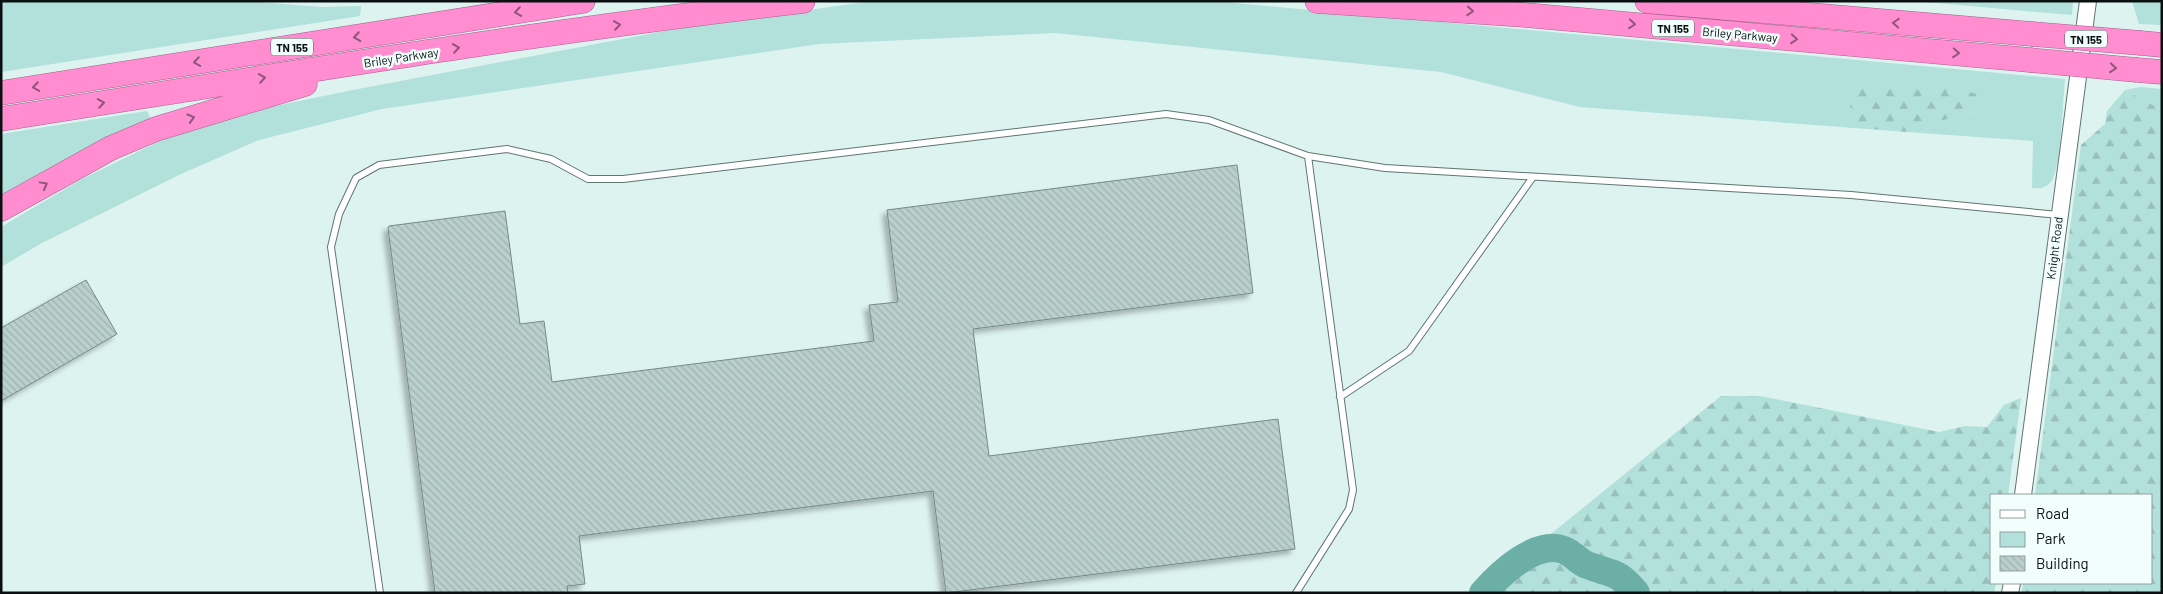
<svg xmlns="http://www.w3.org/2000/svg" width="2163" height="594" font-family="Barlow,sans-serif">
<defs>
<pattern id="forest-firs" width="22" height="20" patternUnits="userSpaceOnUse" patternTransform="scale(1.25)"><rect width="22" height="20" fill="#b2e0da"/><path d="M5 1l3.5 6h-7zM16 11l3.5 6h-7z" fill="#98bfba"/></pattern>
<pattern id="building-back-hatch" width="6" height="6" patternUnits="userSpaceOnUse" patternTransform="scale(1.25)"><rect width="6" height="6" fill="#bad0cd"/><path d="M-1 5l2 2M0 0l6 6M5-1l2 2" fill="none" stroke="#9fb2af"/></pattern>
<filter id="shadow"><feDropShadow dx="-4.5" dy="4.5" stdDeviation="2.5" flood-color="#0004"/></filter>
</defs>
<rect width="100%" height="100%" fill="#ddf3f0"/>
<path fill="#b2e0da" d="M 1,1 L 246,1 L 322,7 L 361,6 L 360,16 L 1,72 Z
M 872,1 L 1213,1 L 2065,79 C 2063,98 2061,168 2052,180 C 2047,188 2040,189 2032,188 L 2033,141 L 1921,133 L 1935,122 L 1978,112 L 1934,86 L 1900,90 L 1863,86 L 1860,116 L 1849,117 L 1841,127 L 1580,107 L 1441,72 L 1055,33 L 819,44 L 382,109 L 259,140 L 181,174 L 42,243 L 1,267 L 1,227 L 82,179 L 162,140 L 246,112 L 353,90 L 675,29 Z
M 1914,1 L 2073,1 L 2072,15 Z
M 2132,1 L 2162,1 L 2162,25 L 2139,24 Z
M 2140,87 L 2162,89 L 2162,110 L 2125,90 Z
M 147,111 L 152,121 L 1,199 L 1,134 Z"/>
<path fill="url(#forest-firs)" d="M 1863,85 L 1900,90 L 1934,85 L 1988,96 L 1978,112 L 1935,122 L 1921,133 L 1841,127 L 1849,117 L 1859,116 L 1850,107 L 1854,92 Z
M 2125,90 L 2162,110 L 2162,593 L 2022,593 L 2023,583 L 2152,583 L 2152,495 L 2035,495 L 2081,145 L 2105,124 L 2107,111 Z
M 1721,396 L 1760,396 L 1939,432 L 1965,426 L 1987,427 L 2004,405 L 2021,398 L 2008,495 L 1992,495 L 1992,583 L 1996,583 L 1994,593 L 1478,593 Z"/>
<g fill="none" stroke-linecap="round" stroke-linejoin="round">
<path stroke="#6cafa7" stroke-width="28" d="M 1483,593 C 1500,574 1536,539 1564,550 C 1572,553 1579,562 1587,565 C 1613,575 1617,570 1636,593"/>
</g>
<path fill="url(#building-back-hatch)" stroke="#768b88" filter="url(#shadow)" d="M 1237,165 L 1253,293 L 973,329 L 989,456 L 1278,419 L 1295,549 L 946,593 L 933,491 L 579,536 L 585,584 L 567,586 L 568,593 L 435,593 L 388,228 L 389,226 L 505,211 L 520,324 L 544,321 L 552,382 L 874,341 L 869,305 L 898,302 L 887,210 Z
M 86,280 L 117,334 L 1,401 L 1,328 Z"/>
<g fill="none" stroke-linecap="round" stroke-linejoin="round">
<g stroke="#607572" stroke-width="8">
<path id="service" d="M 1340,397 L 1409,351 L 1533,177
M 380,593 L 331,247 L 339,214 L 356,178 L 379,165 L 507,149 L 551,159 L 588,179 L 623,179 L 1166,114 L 1209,120 L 1308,156 L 1385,168 L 1851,195 L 2059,215
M 1296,593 L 1349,509 L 1353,490 L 1308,156"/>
</g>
<g stroke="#607572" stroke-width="18">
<path id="tertiary" d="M 2023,495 L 2088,1
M 2010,593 L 2012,583"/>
</g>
<g stroke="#a9618c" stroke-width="25">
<path id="motorway" d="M 1317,1 L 1525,15 L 2030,60
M 1647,1 L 2032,34
M 2141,43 L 2162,45
M 2137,70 L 2162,72
M 1,93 L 583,1
M 1,119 C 268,77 534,32 803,1
M 1,209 L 111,148 L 156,129 L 305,84"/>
</g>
<use href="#service" stroke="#fff" stroke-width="6"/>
<use href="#tertiary" stroke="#fff" stroke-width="16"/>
<use href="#motorway" stroke="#ff8dd0" stroke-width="24"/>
<g stroke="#a9618c" stroke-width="25" stroke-linecap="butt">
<path id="motorway-bridge" d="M 2032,34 L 2141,43
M 2030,60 L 2137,70"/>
</g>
<use href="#motorway-bridge" stroke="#ff8dd0" stroke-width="24"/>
</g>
<defs><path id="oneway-chevron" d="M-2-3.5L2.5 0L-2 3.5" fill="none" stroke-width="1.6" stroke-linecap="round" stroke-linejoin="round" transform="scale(1.25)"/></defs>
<g stroke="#905579">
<use href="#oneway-chevron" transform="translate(1470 11) rotate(4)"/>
<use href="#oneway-chevron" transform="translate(518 12) rotate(171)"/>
<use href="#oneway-chevron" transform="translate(1896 23) rotate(-175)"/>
<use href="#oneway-chevron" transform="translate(1632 24) rotate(5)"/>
<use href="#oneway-chevron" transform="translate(617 25) rotate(-8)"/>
<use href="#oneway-chevron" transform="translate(357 37) rotate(171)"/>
<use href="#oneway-chevron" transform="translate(1794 39) rotate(5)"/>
<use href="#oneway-chevron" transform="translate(456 48) rotate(-8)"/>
<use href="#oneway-chevron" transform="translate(1956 53) rotate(5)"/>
<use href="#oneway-chevron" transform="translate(197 62) rotate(171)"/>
<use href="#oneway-chevron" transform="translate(2113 68) rotate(5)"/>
<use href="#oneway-chevron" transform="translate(262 78) rotate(-9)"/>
<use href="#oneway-chevron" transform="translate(36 87) rotate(171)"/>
<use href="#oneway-chevron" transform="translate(101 103) rotate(-9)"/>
<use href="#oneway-chevron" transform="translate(191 118) rotate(-17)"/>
<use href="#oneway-chevron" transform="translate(44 185) rotate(-29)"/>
</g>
<g text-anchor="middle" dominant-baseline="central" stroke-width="5" stroke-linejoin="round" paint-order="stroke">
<g fill="#f1fefc" stroke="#4f5756" stroke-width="1">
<rect x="1652" y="19.5" width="42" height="17" rx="4"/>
<rect x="2065" y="30.5" width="42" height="17" rx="4"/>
<rect x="271" y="38.5" width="42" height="17" rx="4"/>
</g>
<g font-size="11" font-weight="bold" fill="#09100f">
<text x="1673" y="28">TN 155</text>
<text x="2086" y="39">TN 155</text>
<text x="292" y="47">TN 155</text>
</g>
<g font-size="12" fill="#09100f" stroke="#f1fefc">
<text transform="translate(1740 34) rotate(5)">Briley Parkway</text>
<text transform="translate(401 57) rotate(-9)">Briley Parkway</text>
<text transform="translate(2054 248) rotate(-83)">Knight Road</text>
</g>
</g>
<rect width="2163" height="594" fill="none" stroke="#09100f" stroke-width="5"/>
<rect x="1990" y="494" width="162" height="90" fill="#f1fefc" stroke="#949f9d"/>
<rect x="2000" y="510" width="25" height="8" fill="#ffffff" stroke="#949f9d"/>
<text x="2036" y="519" font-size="15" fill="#09100f">Road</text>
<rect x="2000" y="532" width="25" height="15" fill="#b2e0da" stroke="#949f9d"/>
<text x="2036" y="544" font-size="15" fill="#09100f">Park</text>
<rect x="2000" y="556" width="25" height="15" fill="url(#building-back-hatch)" stroke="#949f9d"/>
<text x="2036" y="569" font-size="15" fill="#09100f">Building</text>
</svg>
